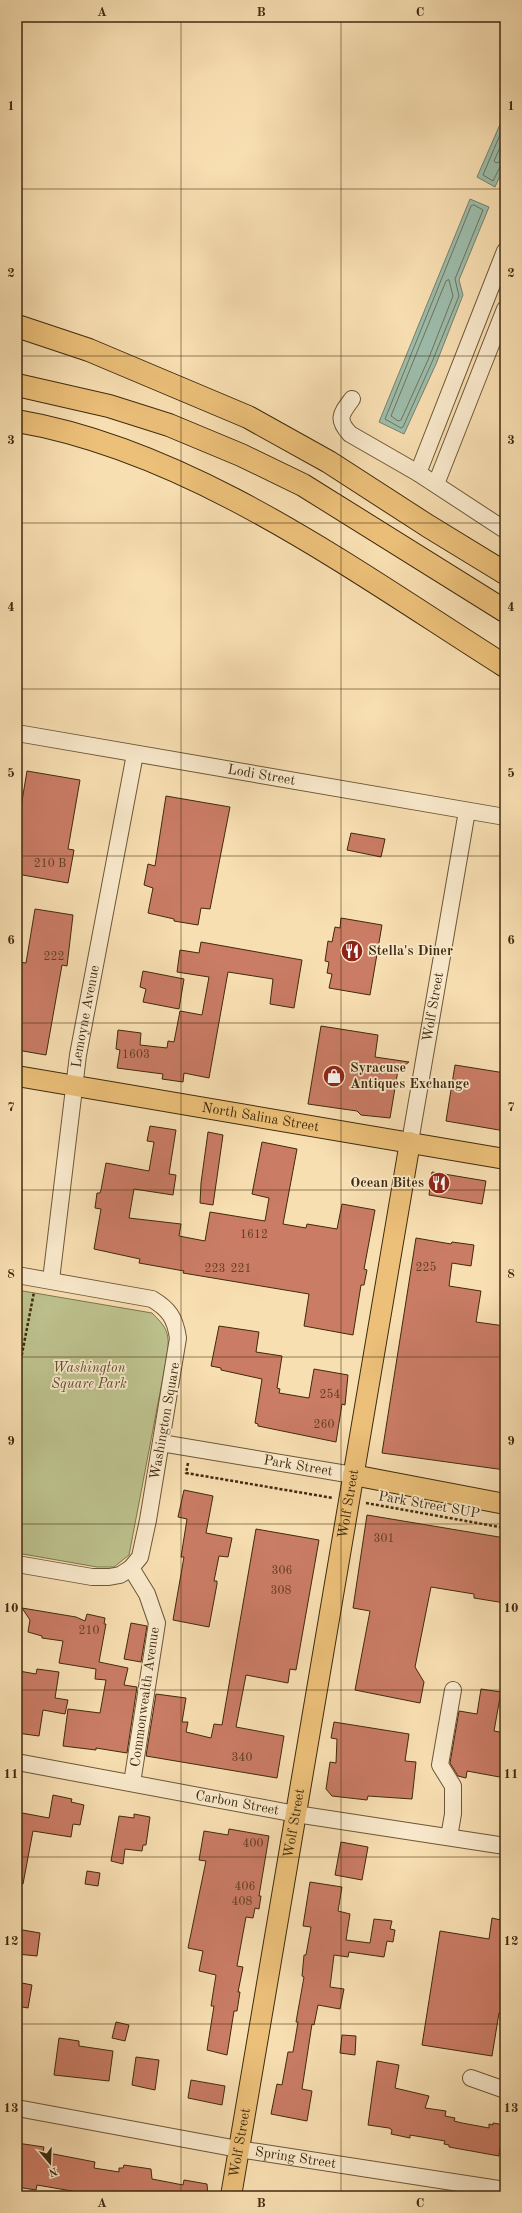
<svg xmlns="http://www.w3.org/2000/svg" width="522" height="2213" font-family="'Old Standard TT',serif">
<rect width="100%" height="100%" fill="#f8dfb2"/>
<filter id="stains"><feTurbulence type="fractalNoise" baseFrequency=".005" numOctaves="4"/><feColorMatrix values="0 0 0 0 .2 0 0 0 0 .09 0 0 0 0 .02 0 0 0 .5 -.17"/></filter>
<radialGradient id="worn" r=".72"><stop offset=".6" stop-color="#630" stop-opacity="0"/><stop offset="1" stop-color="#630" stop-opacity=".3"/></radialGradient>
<path fill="#bdc28d" stroke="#7e764d" d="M 17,1290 L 152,1313 C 166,1327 169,1331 168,1351 L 129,1555 L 114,1567 L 97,1567 L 17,1553 Z"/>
<path fill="#9dbdac" stroke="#77826c" d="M 505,113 L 505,165 L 495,187 L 477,177 Z
M 470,199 L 489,207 L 459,280 L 463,295 L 436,364 L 404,434 L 379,422 Z"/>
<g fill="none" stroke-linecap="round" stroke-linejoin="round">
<path stroke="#6e745c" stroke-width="1" d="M 505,123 L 483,175 L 493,181 L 500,167 L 505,165
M 505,136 L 494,161 L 496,163 L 505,160
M 474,205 L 483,210 L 455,279 L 459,296 L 432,362 L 403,427 L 401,428 L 385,419 L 471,206 Z
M 449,280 L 453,296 L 428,360 L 401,420 L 398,421 L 391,416 L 446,281 Z"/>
</g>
<path fill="#ca7c65" stroke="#3f2a0d" d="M 27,771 L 80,780 L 68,849 L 74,850 L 68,883 L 17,874 L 17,831 Z
M 166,796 L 230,807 L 210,909 L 201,908 L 198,925 L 174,921 L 174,919 L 148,913 L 153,888 L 144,885 L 148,864 L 155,866 Z
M 351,833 L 385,839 L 381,857 L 347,850 Z
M 35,909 L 73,915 L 67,966 L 62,965 L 46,1055 L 17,1050 L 17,974 L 19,962 L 26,963 Z
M 341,918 L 382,925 L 370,995 L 329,988 L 332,974 L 327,973 L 329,962 L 325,961 L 328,941 L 332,942 L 335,927 L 340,928 Z
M 201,942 L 302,960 L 294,1008 L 270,1004 L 273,979 L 228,972 L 209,1078 L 184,1073 L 183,1082 L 162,1079 L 163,1074 L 117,1068 L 120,1050 L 116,1049 L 118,1030 L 141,1033 L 140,1045 L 167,1048 L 168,1041 L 174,1042 L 180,1011 L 202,1015 L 209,977 L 177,972 L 180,950 L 199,953 Z
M 143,971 L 184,979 L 179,1009 L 143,1002 L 146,989 L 140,987 Z
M 321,1026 L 378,1035 L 375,1057 L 409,1062 L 398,1070 L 390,1118 L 361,1115 L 357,1111 L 308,1104 Z
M 455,1065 L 505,1073 L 505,1131 L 446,1121 Z
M 150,1126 L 176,1130 L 169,1174 L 176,1175 L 173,1195 L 134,1189 L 129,1218 L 181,1224 L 179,1236 L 205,1241 L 210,1212 L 265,1221 L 269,1198 L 252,1194 L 262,1142 L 297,1149 L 283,1224 L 306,1228 L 307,1224 L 337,1229 L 342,1204 L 375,1210 L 364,1269 L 367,1270 L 364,1285 L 361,1285 L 353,1335 L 304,1326 L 309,1294 L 183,1273 L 184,1271 L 139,1263 L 140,1259 L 94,1249 L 101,1209 L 95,1208 L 97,1193 L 100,1193 L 101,1190 L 106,1163 L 149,1171 L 154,1142 L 147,1141 Z
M 208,1132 L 223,1135 L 213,1205 L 200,1203 L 201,1183 Z
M 432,1172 L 486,1181 L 482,1204 L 429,1195 Z
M 416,1238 L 451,1244 L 452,1242 L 474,1245 L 471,1266 L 452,1263 L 449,1286 L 481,1291 L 476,1322 L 505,1326 L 505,1470 L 382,1453 Z
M 219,1326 L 259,1332 L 256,1352 L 282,1356 L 277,1388 L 280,1389 L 279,1393 L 309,1398 L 314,1369 L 348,1375 L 345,1405 L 342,1404 L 336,1442 L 258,1426 L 258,1424 L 255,1423 L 262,1379 L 221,1370 L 221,1368 L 211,1366 Z
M 184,1490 L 213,1496 L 206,1533 L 232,1538 L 228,1557 L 219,1556 L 214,1581 L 217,1581 L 217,1584 L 209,1627 L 173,1620 L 184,1557 L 181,1557 L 187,1519 L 178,1517 Z
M 367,1515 L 505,1538 L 505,1603 L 474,1598 L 474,1594 L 431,1587 L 415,1667 L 424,1682 L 420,1703 L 355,1690 L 370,1611 L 353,1608 Z
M 256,1529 L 319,1540 L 296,1670 L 290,1669 L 288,1683 L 246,1675 L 236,1727 L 284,1736 L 277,1778 L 146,1756 L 156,1694 L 186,1698 L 182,1722 L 188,1722 L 186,1732 L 211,1738 L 214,1724 L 222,1725 Z
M 22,1608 L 76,1617 L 85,1621 L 87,1614 L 105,1618 L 104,1624 L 106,1624 L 99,1662 L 128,1668 L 124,1685 L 137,1687 L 127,1753 L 96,1748 L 96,1750 L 63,1746 L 68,1709 L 100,1713 L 106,1680 L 95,1679 L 96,1669 L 59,1663 L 63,1641 L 42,1638 L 42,1636 L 28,1632 L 30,1620 Z
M 131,1623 L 147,1626 L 141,1662 L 124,1659 Z
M 37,1669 L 59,1672 L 55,1698 L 68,1700 L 65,1714 L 43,1710 L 39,1736 L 17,1733 L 19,1671 L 36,1674 Z
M 481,1689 L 501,1692 L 494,1731 L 505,1733 L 505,1778 L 467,1771 L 466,1778 L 458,1776 L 450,1763 L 459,1711 L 477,1714 Z
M 334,1722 L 409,1734 L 405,1761 L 416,1762 L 412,1799 L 368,1796 L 367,1800 L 332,1796 L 326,1789 L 330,1762 L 336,1763 L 337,1739 L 331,1738 Z
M 53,1795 L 72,1799 L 71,1802 L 84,1805 L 80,1825 L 73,1824 L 71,1837 L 33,1831 L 23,1884 L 17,1884 L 17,1812 L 49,1818 Z
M 134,1814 L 150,1817 L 146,1845 L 143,1845 L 142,1851 L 125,1849 L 123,1864 L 111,1861 L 119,1816 L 134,1818 Z
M 229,1829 L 269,1836 L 259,1896 L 261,1896 L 259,1909 L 255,1908 L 253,1918 L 246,1917 L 237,1966 L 243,1967 L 238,1992 L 240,1992 L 237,2011 L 234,2011 L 227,2055 L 207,2050 L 214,2006 L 211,2006 L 216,1975 L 199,1971 L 203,1951 L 188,1948 L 206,1861 L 199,1860 L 204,1831 L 228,1835 Z
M 341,1842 L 368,1847 L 362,1880 L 335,1875 Z
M 87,1871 L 100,1873 L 98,1886 L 85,1884 Z
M 310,1882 L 342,1887 L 338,1911 L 350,1914 L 346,1940 L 370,1943 L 374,1919 L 392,1921 L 390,1929 L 395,1930 L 393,1942 L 387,1941 L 384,1957 L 349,1952 L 348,1957 L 334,1955 L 330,1987 L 344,1989 L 340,2009 L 318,2005 L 314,2025 L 312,2024 L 302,2089 L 312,2091 L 307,2121 L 271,2114 L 277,2084 L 282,2085 L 288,2052 L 293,2052 L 298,2022 L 296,2022 L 304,1977 L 302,1976 L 304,1955 L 306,1955 L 311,1927 L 303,1926 Z
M 492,1918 L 505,1921 L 505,2014 L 499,2013 L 492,2056 L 422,2045 L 440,1931 L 489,1939 Z
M 17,1929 L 40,1933 L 37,1956 L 17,1954 Z
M 17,1982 L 32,1985 L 28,2008 L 17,2006 Z
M 116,2022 L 129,2025 L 125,2041 L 112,2038 Z
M 342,2035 L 356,2036 L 355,2055 L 340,2053 Z
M 59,2038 L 79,2041 L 79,2046 L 113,2051 L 109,2081 L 54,2075 Z
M 136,2057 L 159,2060 L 155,2090 L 132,2085 Z
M 377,2061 L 399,2065 L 395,2088 L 429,2096 L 425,2108 L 446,2111 L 445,2116 L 455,2118 L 454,2121 L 462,2123 L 489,2128 L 489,2124 L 493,2125 L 493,2123 L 505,2125 L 503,2148 L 500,2147 L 499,2156 L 449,2147 L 449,2145 L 444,2144 L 445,2141 L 410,2135 L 410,2138 L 391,2134 L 392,2130 L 389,2128 L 368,2125 Z
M 191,2080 L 225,2086 L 222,2105 L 188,2098 Z
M 17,2143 L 44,2147 L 43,2152 L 95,2162 L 94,2168 L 119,2172 L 119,2168 L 123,2168 L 124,2165 L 151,2169 L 152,2179 L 183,2185 L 184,2180 L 207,2184 L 208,2196 L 71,2196 L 72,2191 L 37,2185 L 36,2190 L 17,2187 Z"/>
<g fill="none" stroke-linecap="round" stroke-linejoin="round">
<g stroke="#6d5736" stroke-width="18">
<g id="minor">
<path d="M 352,399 C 341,414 336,419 350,434 L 418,473 L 505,530"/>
<path d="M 418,473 L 505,251"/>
<path d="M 436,484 L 505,309"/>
<path id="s1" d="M 17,733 L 505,817"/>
<path id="s2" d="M 410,1142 L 467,811"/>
<path d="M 17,1275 L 152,1299 C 169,1309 175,1318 178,1338 L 148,1520 L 140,1557 L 131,1568 L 120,1575 L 109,1577 L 92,1577 L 17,1564"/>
<path id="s3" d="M 51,1280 L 78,1055 L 135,754"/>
<path id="s4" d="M 161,1443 L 353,1475"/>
<path d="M 131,1568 L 147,1594 L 157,1623 L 132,1783"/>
<path id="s5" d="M 17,1762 L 296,1814 L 505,1846"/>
<path d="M 449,1837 L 453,1814 L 453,1786 L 440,1765 L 453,1690"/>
<path d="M 471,2078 L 505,2090"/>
<path id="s6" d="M 17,2108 L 238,2149 L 505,2190"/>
</g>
</g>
<g stroke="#3f2a0d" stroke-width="22">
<g id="major">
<path id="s7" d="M 17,1076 L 505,1159"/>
<path d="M 353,1475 L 505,1504"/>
<path id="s8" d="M 231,2196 L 410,1142"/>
</g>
</g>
<g stroke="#3f2a0d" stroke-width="24">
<path id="highway" d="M 17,326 L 89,350 L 248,417 L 329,462 L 428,526 L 505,573
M 17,385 L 109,406 L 169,425 L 241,455 L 303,485 L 505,611
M 17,421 C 193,451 356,572 505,666"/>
</g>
<path stroke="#3f2a0d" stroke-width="2.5" stroke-dasharray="3 2" stroke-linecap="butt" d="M 17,1364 L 21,1359 L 34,1292
M 188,1463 L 186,1473 L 333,1498
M 366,1503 L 505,1528"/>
<use href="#minor" stroke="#faeacd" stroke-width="16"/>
<use href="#major" stroke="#ecc079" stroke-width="20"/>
<use href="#highway" stroke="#ecc079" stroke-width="22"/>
</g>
<path fill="none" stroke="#3f2a0d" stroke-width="1" stroke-opacity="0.55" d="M 181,17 L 181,2196M 341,17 L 341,2196M 17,189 L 505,189M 17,356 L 505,356M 17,523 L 505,523M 17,689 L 505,689M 17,856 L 505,856M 17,1023 L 505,1023M 17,1190 L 505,1190M 17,1357 L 505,1357M 17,1524 L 505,1524M 17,1690 L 505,1690M 17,1857 L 505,1857M 17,2024 L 505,2024"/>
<defs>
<g id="restaurant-disc" transform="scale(1.15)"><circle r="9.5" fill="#8f2418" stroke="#faeacd"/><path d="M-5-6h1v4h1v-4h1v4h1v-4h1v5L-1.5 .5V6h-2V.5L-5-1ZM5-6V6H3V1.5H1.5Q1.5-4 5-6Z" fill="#fff"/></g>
<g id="shop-disc" transform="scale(1.15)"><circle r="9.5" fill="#8f2418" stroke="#faeacd"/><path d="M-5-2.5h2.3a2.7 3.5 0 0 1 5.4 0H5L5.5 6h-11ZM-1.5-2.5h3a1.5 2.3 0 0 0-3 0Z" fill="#fff"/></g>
</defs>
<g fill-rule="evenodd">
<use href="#restaurant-disc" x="352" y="951"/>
<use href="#shop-disc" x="334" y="1076"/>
<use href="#restaurant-disc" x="439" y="1183"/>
</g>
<g text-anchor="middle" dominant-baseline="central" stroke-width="3.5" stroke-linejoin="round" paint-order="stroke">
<g font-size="12" fill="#623e23">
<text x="50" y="864">210 B</text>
<text x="54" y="957">222</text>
<text x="136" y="1055">1603</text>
<text x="254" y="1235">1612</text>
<text x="426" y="1268">225</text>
<text x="215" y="1269">223</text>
<text x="241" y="1269">221</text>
<text x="330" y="1395">254</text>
<text x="324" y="1425">260</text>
<text x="384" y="1539">301</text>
<text x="282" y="1571">306</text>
<text x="281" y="1591">308</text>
<text x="89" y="1631">210</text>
<text x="242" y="1758">340</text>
<text x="253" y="1844">400</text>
<text x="245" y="1887">406</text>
<text x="242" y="1902">408</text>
</g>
<g font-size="14" fill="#3f2a0d" stroke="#faeacd">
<text stroke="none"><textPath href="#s1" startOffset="248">Lodi Street</textPath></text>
<text stroke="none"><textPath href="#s2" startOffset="137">Wolf Street</textPath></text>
<text stroke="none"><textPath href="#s3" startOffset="266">Lemoyne Avenue</textPath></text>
<text stroke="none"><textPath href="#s7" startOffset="247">North Salina Street</textPath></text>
<text transform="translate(165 1421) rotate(-80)">Washington Square</text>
<text stroke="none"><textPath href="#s4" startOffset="139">Park Street</textPath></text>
<text stroke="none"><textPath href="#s8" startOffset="702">Wolf Street</textPath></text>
<text transform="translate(429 1505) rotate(10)">Park Street SUP</text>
<text transform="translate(145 1697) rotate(-82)">Commonwealth Avenue</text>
<text stroke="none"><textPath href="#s5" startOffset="224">Carbon Street</textPath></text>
<text stroke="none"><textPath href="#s8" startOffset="378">Wolf Street</textPath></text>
<text stroke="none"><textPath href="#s8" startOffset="54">Wolf Street</textPath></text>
<text stroke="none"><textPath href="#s6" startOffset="283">Spring Street</textPath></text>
</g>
<g font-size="14" font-weight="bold" fill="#3f2a0d" stroke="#faeacd" text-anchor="start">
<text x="368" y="951">Stella's Diner</text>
<text x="350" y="1068">Syracuse<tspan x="350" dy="16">Antiques Exchange</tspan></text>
<text x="424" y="1183" text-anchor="end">Ocean Bites</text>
</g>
<g font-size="14" font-style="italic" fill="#5e502d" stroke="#faeacd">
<text x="89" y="1368">Washington<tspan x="89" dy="16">Square Park</tspan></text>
</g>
</g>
<rect width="522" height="2213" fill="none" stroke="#f8dfb2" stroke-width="44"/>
<g transform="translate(50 2163) rotate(161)" stroke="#faeacd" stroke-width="3" paint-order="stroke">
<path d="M0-3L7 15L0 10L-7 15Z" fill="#3f2a0d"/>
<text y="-6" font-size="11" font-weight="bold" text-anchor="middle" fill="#3f2a0d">N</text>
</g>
<rect x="22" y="22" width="478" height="2169" fill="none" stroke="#3f2a0d" stroke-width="1.5"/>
<g font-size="13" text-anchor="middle" font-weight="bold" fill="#3f2a0d">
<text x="102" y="16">A</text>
<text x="261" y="16">B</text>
<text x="420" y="16">C</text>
<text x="11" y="110">1</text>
<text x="511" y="110">1</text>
<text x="11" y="277">2</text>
<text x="511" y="277">2</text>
<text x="11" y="444">3</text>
<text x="511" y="444">3</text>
<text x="11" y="611">4</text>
<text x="511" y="611">4</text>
<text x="11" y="777">5</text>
<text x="511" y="777">5</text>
<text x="11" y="944">6</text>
<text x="511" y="944">6</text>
<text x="11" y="1111">7</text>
<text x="511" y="1111">7</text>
<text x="11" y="1278">8</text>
<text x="511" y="1278">8</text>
<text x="11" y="1445">9</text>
<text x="511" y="1445">9</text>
<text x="11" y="1612">10</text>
<text x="511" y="1612">10</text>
<text x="11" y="1778">11</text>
<text x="511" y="1778">11</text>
<text x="11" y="1945">12</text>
<text x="511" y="1945">12</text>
<text x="11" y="2112">13</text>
<text x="511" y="2112">13</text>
<text x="102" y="2207">A</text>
<text x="261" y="2207">B</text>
<text x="420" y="2207">C</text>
</g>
<rect width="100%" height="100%" filter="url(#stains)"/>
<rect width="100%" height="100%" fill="url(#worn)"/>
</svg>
